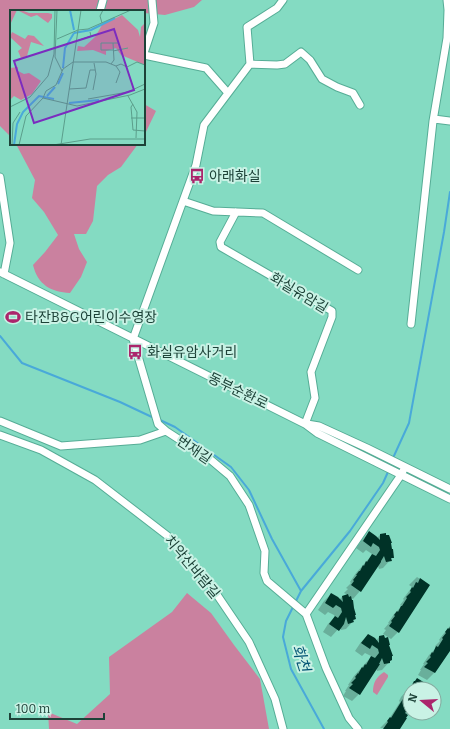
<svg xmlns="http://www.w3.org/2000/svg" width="450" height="729" font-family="Bitter,'Noto Sans KR',serif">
<rect width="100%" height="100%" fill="#84dbc2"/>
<path fill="#ca819f" d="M 0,0 L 202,0 L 194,7 L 165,15 L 144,13 L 144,11 L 11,11 L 11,137 L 0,126 Z
M 144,104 L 156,111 L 144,136 Z
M 16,144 L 138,144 L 121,167 L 108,175 L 97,186 L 93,221 L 86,234 L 74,234 L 79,249 L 87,262 L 81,277 L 70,293 C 51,292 38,285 33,265 L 45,252 L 58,235 L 44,212 L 32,198 L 35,180 Z
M 187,593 L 211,613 L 234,645 L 260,679 L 269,729 L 49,729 L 48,712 L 77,724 L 110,694 L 109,657 L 172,612 Z
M 384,672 L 388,675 L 388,677 L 377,695 L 373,692 C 373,683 376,677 384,672 Z"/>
<path fill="#0003" d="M 369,532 L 377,538 L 380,535 L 393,557 L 383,568 L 379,569 L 378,566 L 360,591 L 353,599 L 350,597 L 355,615 L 354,616 L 355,619 L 346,629 L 341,630 L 340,627 L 331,637 L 323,632 L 328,624 L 335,617 L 334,615 L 328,612 L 325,615 L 318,610 L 324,601 L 331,594 L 339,600 L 343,596 L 348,595 L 344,593 L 348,589 L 346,588 L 351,583 L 350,582 L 356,573 L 372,555 L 372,554 L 366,550 L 363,553 L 356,548 L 362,540 Z
M 417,577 L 429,585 L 398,632 L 391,639 L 383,634 L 386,630 L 384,629 L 389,623 L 388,623 L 394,614 L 399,609 L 401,606 L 400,605 L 404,600 L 403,599 L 412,587 L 409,585 Z
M 450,626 L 450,648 L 434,673 L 427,680 L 418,675 L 421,670 L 420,670 L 424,664 L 423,664 L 429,655 L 437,647 L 435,646 L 440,641 L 439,640 L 441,637 Z
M 368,635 L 376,641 L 379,637 L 390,653 L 391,660 L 382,670 L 377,671 L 376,668 L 359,694 L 352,701 L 343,696 L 346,691 L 345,691 L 349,685 L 348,685 L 354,676 L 371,657 L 371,656 L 365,653 L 362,656 L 355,651 L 361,642 Z
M 417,679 L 423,689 L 410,689 L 410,710 L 406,715 L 399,729 L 380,728 L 389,719 L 400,702 L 399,701 L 401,697 Z"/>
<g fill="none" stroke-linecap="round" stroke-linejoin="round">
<path stroke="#49a9d9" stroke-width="2" d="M 0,336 L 22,363 L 120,402 L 154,418
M 160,420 L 175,427 L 231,467 L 249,490 L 272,539 L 301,591
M 393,458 L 409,423 L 444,232 L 450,192
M 324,729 L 291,669 L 283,637 L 286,621 L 301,591 L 350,531 L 383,483 L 392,463"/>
</g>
<path fill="#003227" d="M 369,531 L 376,536 L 380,540 L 380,534 L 386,533 L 386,535 L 389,535 L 392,543 L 391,543 L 392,549 L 393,549 L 394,558 L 391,558 L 392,561 L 386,562 L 384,556 L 381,561 L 381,562 L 361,592 L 351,585 L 354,581 L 353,580 L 357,575 L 356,575 L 359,571 L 360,571 L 363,565 L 364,566 L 366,561 L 367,562 L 372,554 L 376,556 L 380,550 L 379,547 L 373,543 L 371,547 L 363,541 Z
M 420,578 L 430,585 L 399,633 L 389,626 L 392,622 L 391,621 L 395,616 L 394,615 L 397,611 L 398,612 L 401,606 L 402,606 L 407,598 L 406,597 L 411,592 L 410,591 L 412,587 L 413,588 L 416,582 L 418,583 Z
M 331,593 L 338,597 L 343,602 L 342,596 L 348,594 L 349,597 L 351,596 L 352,600 L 353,600 L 354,608 L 356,615 L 355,615 L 356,619 L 353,620 L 354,622 L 348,624 L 346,617 L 344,624 L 339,631 L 329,624 L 335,616 L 338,618 L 342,612 L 341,608 L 336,605 L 333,608 L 325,603 Z
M 450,627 L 450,651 L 435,673 L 424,667 L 428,663 L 426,662 L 431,657 L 430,656 L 432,652 L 433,653 L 436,646 L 438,647 L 443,639 L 442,638 L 446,633 L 445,632 L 448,628 L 449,629 Z
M 368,634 L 375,638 L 379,643 L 379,636 L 384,635 L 385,638 L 388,637 L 390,645 L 389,645 L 393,656 L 392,656 L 392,660 L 390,661 L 390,663 L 384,664 L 382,658 L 379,664 L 380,664 L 360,695 L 349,688 L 353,684 L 351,683 L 356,678 L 355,677 L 358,673 L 358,674 L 362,667 L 363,668 L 365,664 L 366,665 L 371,656 L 375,658 L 379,653 L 378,649 L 372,645 L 370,649 L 361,643 Z
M 417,678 L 425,683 L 424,685 L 426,686 L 425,689 L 410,689 L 414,681 L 415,681 Z
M 408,689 L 410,690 L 410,710 L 408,709 L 405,713 L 408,715 L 406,718 L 407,718 L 400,729 L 383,729 L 388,722 L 387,721 L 390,717 L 391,718 L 406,694 L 405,693 Z"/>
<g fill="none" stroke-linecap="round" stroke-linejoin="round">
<g stroke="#56ad96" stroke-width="9">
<path id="minor" d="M 100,11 L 103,0
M 144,53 L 154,23 L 152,0
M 144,55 L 206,68 L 228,93
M 250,64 L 277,65 L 285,64 L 301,52 L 310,60 L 322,79 L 337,87 L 353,93 L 360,105
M 434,119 L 450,121
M 0,177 L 10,243 L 4,274
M 183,201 L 213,211 L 263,213 L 358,270
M 236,212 L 220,242 L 221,247 L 332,311 L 332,317 L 311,372 L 315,398 L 305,424
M 0,272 L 305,424 L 317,433 L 450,499
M 411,324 L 433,121 L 447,38 L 448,10 L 447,0
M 133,339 L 158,424 L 166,431 L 211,460 L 230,476 L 249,505 L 265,551 L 264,573 L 267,581 L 306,614 L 326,668 L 349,718 L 358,729
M 133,339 L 196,165 L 204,125 L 250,64 L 247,27 L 277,8 L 283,0
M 0,421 L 61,446 L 140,440 L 166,431
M 307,424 L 319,426 L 367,448 L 450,489
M 0,435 L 41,450 L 95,480 L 169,537 L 207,580 L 249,642 L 275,699 L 283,729
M 306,614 L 401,475 L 405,467"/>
</g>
<use href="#minor" stroke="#fff" stroke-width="7"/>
</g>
<defs>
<g id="bus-bare" transform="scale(1.2)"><path d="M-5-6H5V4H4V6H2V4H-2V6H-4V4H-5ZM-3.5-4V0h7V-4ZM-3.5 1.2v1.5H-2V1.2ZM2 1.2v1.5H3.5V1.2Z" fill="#ab256c" stroke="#c9f2e5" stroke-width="2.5" paint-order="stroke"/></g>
<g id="stadium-bare" transform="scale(1.2)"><path d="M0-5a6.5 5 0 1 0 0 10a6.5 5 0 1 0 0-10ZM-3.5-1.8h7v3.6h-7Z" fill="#ab256c" stroke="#c9f2e5" stroke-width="2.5" paint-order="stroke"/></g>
</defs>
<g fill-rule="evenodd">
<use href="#bus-bare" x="197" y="176"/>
<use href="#stadium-bare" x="13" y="317"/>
<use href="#bus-bare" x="135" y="352"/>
</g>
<g text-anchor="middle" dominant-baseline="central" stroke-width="4" stroke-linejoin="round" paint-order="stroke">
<g font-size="14" fill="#1d4238" stroke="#c9f2e5" text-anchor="start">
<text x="209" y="176">아래화실</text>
<text x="25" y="317">타잔B&amp;G어린이수영장</text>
<text x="147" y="352">화실유암사거리</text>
</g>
<g font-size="14" fill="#1d4238" stroke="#c9f2e5">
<text transform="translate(299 293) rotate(31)">화실유암길</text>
<text transform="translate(238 391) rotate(26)">동부순환로</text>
<text transform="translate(194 450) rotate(34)">번재길</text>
<text transform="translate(192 567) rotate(50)">치악산바람길</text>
</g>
<g font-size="15" font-style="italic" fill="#005273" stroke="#c9f2e5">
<text transform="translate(301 658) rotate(72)">화천</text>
</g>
</g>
<g transform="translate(10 10)">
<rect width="135" height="135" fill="#84dbc2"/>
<path d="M 0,0 L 11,0 L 19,3 L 38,3 L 42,4 L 42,8 L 38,13 L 27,5 L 21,7 L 7,0 L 0,15 ZM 112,5 L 128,20 L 130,27 L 131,17 L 135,13 L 135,55 L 111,45 L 106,38 L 96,41 L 96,45 L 83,40 L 67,41 L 68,36 L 74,37 L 85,27 L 92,15 ZM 2,22 L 15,29 L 18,25 L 24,26 L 34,36 L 21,32 L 17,46 L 11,48 L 8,41 L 12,38 L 0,27 ZM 8,57 L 8,61 L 14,64 L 19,63 L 31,71 L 22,84 L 11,90 L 4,86 L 0,90 L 0,58 Z" fill="#ca819f"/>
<path fill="none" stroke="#49a9d9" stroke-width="2" d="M 60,0 L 64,20M 64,23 L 81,20 L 105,8M 53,58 L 55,38 L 64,23M 48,74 L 53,63M 37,86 L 45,77M 59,93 L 89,90M 4,135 L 7,114 L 13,102 L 29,86 L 44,89"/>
<path fill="none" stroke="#5b9e8b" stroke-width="1" d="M 47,0 L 45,47 L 52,61M 92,13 L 90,6 L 93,0M 68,20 L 78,19 L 121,0M 47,29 L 68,20M 66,31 L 81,26 L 80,22M 103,40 L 91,40 L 91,33 L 109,33M 103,41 L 118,38M 63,52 L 96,52 L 106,56 L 111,54 L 117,57 L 127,52 L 135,55M 101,54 L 104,50 L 103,33M 106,73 L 110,62 L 106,56M 59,79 L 76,78 L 80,60 L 85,60M 83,80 L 86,64 L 84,53M 118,86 L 127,102 L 126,128M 33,88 L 67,96 L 120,85 L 135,79M 78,89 L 118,82 L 135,74M 123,94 L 121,97 L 123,120 L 135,121M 0,97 L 20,87 L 38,66 L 44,44 L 45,0M 121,108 L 135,108M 2,135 L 3,113 L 10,102M 9,135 L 16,106 L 33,88 L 36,81 L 46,75 L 53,59 L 63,52M 43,135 L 80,129 L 135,129M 51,135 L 71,0"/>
<path fill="#7b2cbf" fill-opacity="0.15" stroke="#7b2cbf" stroke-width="2" d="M 104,19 L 124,80 L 24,113 L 4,51 Z"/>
<rect width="135" height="135" fill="none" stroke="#1d4238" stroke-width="2"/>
</g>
<g transform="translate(422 701) rotate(288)"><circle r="19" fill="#c9f2e5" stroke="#84aca0"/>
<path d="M0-3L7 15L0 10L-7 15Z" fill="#ab256c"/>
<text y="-6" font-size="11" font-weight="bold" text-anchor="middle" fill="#1d4238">N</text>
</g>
<path d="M10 713v6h94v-6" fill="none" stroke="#1d4238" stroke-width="2"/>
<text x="16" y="713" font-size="12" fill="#1d4238" stroke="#c9f2e5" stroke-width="3" paint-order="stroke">100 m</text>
</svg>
